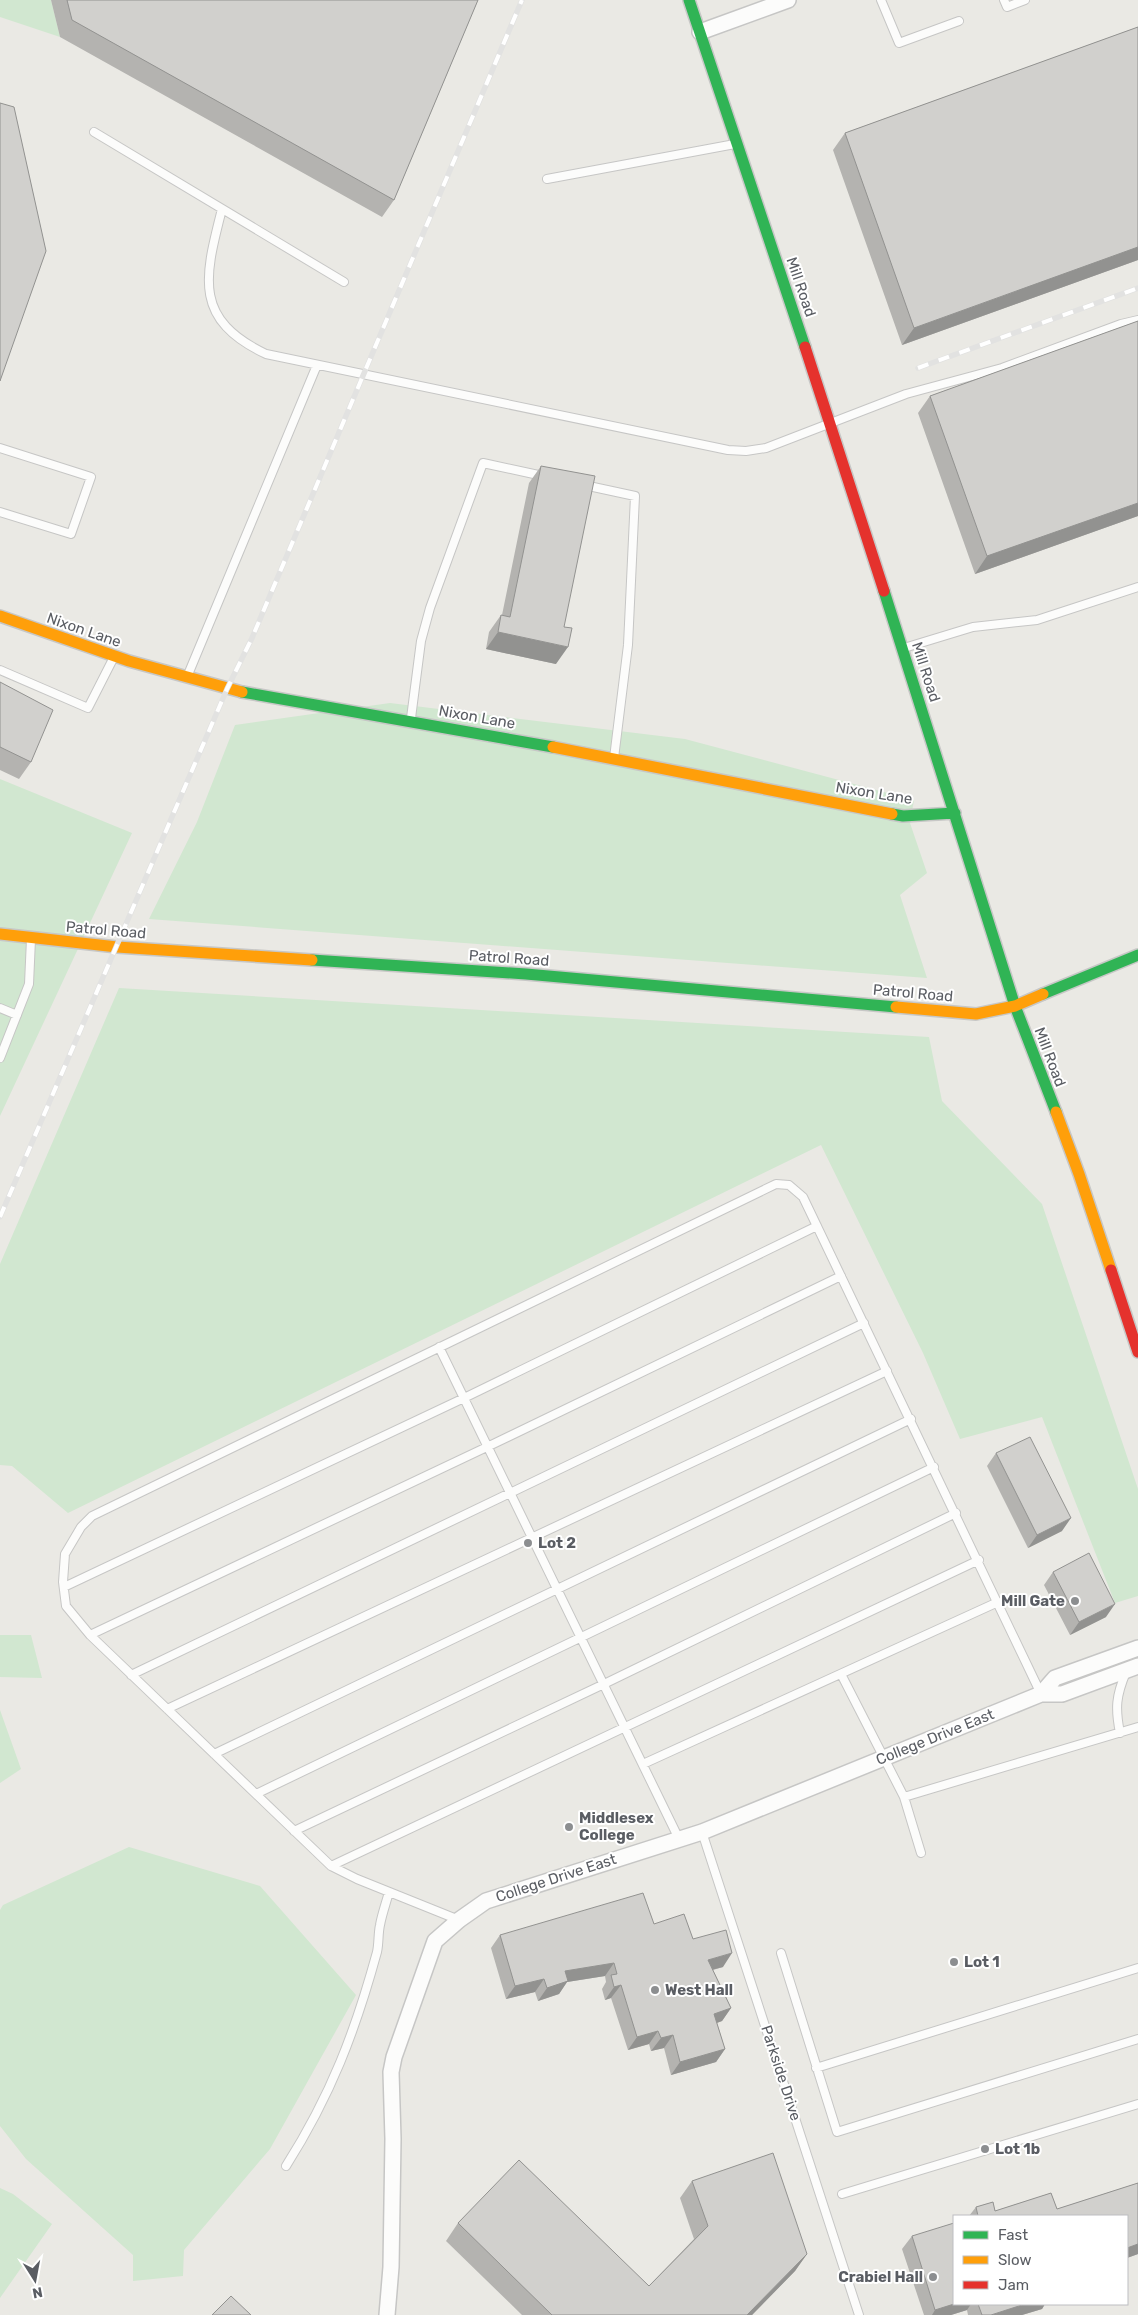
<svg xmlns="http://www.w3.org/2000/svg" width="1138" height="2315" font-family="Rubik,sans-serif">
<rect width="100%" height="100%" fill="#eae9e4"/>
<path fill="#d1e7d0" d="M 0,0 L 51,0 L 60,37 L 0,17 Z
M 390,703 L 685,739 L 914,800 L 910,823 L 927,873 L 900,895 L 927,978 L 149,919 L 197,822 L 235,725 Z
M 0,779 L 132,833 L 0,1116 Z
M 119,988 L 929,1037 L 942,1101 L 1042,1204 L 1138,1489 L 1138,1596 L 1115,1603 L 1042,1417 L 960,1439 L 923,1353 L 821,1145 L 68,1513 L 12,1466 L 0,1465 L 0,1264 Z
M 0,1635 L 31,1635 L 42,1678 L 0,1677 Z
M 0,1710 L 21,1769 L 0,1783 Z
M 129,1847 L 260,1886 L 356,1995 L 270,2149 L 184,2250 L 183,2276 L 133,2281 L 133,2255 L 26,2159 L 0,2126 L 0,1910 L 3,1905 Z
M 0,2188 L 13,2194 L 52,2224 L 0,2298 Z"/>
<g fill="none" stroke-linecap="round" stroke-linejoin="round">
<g stroke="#c6c6c5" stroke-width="10">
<path id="lane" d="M 881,0 L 899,43 L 959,21
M 1004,0 L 1007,7 L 1025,0
M 94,132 L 344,282
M 547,179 L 735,144
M 222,209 C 205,276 192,319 266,354 L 728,450 L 746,451 L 766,448 L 906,394 L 1002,368 L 1121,324 L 1138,320
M 0,448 L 91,477 L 71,534 L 0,512
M 584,485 L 635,496 L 628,645 L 614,758
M 904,648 L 973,627 L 1037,620 L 1138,587
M 0,670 L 88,708 L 114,657
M 187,677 L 317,365
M 411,718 L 421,641 L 430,608 L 483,463 L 543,476
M 0,1008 L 17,1015
M 0,1058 L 29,984 L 31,939
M 439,1347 L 679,1839
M 64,1587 L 464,1398 L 817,1226
M 90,1635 L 489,1446 L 841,1276
M 841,1674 L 904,1797 L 921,1853
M 131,1675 L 864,1323
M 167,1709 L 887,1371
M 1120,1733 C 1115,1708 1116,1696 1126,1672
M 214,1754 L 911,1419
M 643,1764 L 998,1602
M 256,1794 L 934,1467
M 904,1797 L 1138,1727
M 294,1831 L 604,1684 L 956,1513
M 702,1832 L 859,2315
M 331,1866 L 979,1560
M 459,1920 L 357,1879 L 331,1866 L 90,1635 L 66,1606 L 63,1582 L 65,1554 L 81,1527 L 92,1516 L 776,1184 L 789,1185 L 803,1197 L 1041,1694
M 781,1953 L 837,2132 L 1138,2039
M 816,2068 L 1138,1968
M 286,2166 C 331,2095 355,2032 377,1952 C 379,1943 378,1934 380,1925 C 382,1914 386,1903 389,1892
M 842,2194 L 1138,2104"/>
</g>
<g stroke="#c6c6c5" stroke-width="18">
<path id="street" d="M 700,32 L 788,0
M 1041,1694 L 1055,1678 L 1138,1648
M 387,2315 L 391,2267 L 393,2139 L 391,2072 L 394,2057 L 435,1941 L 459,1920 L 486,1901 L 702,1832 L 1041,1694 L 1062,1694 L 1138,1666"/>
</g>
<g stroke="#c7c7c6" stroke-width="14">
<path id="fast" d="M 689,0 L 805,347
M 884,591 L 1015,1006 L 1056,1112
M 242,692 L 553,747
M 892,814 L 903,816 L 955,813
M 312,960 L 526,974 L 896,1007
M 1043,994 L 1138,955"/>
</g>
<g stroke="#c7c7c6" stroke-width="14">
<path id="slow" d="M 0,616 L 129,661 L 242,692
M 553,747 L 892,814
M 0,934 L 117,947 L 312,960
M 896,1007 L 976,1014 L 1015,1006 L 1043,994
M 1056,1112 L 1079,1174 L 1111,1270"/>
</g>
<g stroke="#c7c7c6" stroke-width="14">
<path id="jam" d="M 805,347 L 884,591
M 1111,1270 L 1138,1352"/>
</g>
<use href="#lane" stroke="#fcfcfb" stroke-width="8"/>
<use href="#street" stroke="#fcfcfb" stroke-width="15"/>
<use href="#fast" stroke="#30b455" stroke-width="11"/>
<use href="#slow" stroke="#ff9f0a" stroke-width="11"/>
<use href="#jam" stroke="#e5322d" stroke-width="11"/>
<g stroke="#e2e2e1" stroke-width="5.5">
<path id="rail" d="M 918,368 L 1138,288
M 0,1217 L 227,689 L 252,638 L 522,0"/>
</g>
<use href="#rail" stroke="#fff" stroke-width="4" stroke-dasharray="11" stroke-linecap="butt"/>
</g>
<path fill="#b4b3b0" d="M 51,0 L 478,0 L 394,200 L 382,217 L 60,37 Z
M 1138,27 L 1138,260 L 902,345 L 833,150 L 845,133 Z
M 1138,321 L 1138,516 L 975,574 L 918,413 L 930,396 Z
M 541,466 L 556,664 L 486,649 L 489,632 L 501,615 L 502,615 L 529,483 Z
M 0,682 L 31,762 L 19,779 L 0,770 Z
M 996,1453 L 1062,1531 L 1028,1548 L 987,1466 Z
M 1053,1572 L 1106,1617 L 1070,1635 L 1044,1585 Z
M 654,1924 L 723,1967 L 713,1970 L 731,2008 L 722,2021 L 717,2023 L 725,2049 L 716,2062 L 671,2075 L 664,2048 L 651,2051 L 649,2044 L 628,2050 L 611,1998 L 605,2000 L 602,1989 L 606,1982 L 605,1976 L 567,1982 L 559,1994 L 538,2001 L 535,1992 L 506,1999 L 491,1948 L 500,1935 Z
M 692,2181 L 807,2254 L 795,2271 L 752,2315 L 522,2315 L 446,2241 L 458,2223 L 649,2286 L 694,2239 L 680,2198 Z
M 1138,2183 L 1138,2254 L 1127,2258 L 1127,2216 L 969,2216 L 976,2207 L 993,2202 L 995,2211 L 1051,2193 L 1057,2209 Z
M 912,2236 L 954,2304 L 1045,2304 L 1042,2309 L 1022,2315 L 968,2315 L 967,2310 L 951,2315 L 924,2315 L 902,2249 Z"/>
<path fill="#929290" d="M 1138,247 L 1138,260 L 902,345 L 914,328 Z
M 1138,503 L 1138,516 L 975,574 L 987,556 Z
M 498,632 L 568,647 L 556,664 L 486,649 Z
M 1071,1518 L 1062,1531 L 1028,1548 L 1037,1535 Z
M 1115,1604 L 1106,1617 L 1070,1635 L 1079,1622 Z
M 732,1953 L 723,1967 L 699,1973 L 708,1960 Z
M 614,1963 L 605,1976 L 567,1982 L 559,1994 L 538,2001 L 547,1988 L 565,1971 Z
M 544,1979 L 535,1992 L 506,1999 L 515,1986 Z
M 621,1985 L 611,1998 L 605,2000 L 614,1987 Z
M 731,2008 L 722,2021 L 705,2027 L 714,2014 Z
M 658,2031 L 649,2044 L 628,2050 L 637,2037 Z
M 673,2035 L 664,2048 L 651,2051 L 661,2038 Z
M 725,2049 L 716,2062 L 671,2075 L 680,2062 Z
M 1138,2244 L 1138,2254 L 1127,2258 L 1127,2248 Z
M 807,2254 L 795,2271 L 752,2315 L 747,2315 Z
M 954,2304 L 971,2304 L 967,2310 L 951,2315 L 932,2315 L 935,2310 Z
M 1025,2304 L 1045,2304 L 1042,2309 L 1022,2315 L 991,2315 Z"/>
<path fill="#d1d0cd" stroke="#929290" d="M 67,0 L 478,0 L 394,200 L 72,20 Z
M 1138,27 L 1138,247 L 914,328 L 845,133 Z
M 0,103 L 14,107 L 46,251 L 0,381 Z
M 1138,321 L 1138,503 L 987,556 L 930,396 Z
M 541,466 L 595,476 L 564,627 L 572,628 L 568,647 L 498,632 L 501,615 L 510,617 Z
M 0,682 L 53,710 L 31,762 L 0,747 Z
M 1030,1437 L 1071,1518 L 1037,1535 L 996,1453 Z
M 1089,1553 L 1115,1604 L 1079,1622 L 1053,1572 Z
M 643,1893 L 654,1924 L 684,1914 L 693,1939 L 726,1930 L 732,1953 L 708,1960 L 731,2008 L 714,2014 L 725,2049 L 680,2062 L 673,2035 L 661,2038 L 658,2031 L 637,2037 L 621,1985 L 614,1987 L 611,1975 L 617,1974 L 614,1963 L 565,1971 L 568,1981 L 547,1988 L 544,1979 L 515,1986 L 500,1935 Z
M 773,2153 L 807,2254 L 747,2315 L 552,2315 L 458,2223 L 519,2160 L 649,2286 L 708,2226 L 692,2181 Z
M 1138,2183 L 1138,2244 L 1127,2248 L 1127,2216 L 976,2216 L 978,2216 L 976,2207 L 993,2202 L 995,2211 L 1051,2193 L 1057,2209 Z
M 954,2223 L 954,2304 L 935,2310 L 912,2236 Z
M 231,2296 L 251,2315 L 212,2315 Z
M 978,2304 L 1025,2304 L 991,2315 L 982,2315 Z"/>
<g fill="#8c8e90" stroke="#fff" stroke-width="2">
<circle cx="528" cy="1543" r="5"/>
<circle cx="1075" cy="1601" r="5"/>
<circle cx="569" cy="1827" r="5"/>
<circle cx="954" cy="1962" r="5"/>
<circle cx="655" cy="1990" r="5"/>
<circle cx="985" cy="2149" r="5"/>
<circle cx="933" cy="2277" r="5"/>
</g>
<g text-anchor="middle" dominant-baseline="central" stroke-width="4" stroke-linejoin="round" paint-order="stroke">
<g font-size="15" fill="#5a5d63" stroke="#fff">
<text transform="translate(801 287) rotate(71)">Mill Road</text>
<text transform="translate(84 630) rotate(19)">Nixon Lane</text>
<text transform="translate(926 672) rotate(72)">Mill Road</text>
<text transform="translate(477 717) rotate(10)">Nixon Lane</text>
<text transform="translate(874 793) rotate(9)">Nixon Lane</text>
<text transform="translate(106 930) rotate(5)">Patrol Road</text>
<text transform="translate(509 958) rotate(4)">Patrol Road</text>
<text transform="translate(913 993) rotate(5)">Patrol Road</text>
<text transform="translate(1050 1057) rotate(69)">Mill Road</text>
<text transform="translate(935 1737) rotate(-22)">College Drive East</text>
<text transform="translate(556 1878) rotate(-18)">College Drive East</text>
<text transform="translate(781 2073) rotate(72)">Parkside Drive</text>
</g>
<g font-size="15" font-weight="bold" fill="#5a5d63" stroke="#fff" text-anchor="start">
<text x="538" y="1543">Lot 2</text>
<text x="1065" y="1601" text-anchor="end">Mill Gate</text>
<text x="579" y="1818">Middlesex<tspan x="579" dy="17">College</tspan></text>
<text x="964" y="1962">Lot 1</text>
<text x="665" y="1990">West Hall</text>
<text x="995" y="2149">Lot 1b</text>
<text x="923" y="2277" text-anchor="end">Crabiel Hall</text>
</g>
</g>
<rect x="953" y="2215" width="175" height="90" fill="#ffffff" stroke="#bdbec1"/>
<rect x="963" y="2231" width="25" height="8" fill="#30b455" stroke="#bdbec1"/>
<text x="998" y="2240" font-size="15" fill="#5a5d63">Fast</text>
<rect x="963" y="2256" width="25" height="8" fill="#ff9f0a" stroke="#bdbec1"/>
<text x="998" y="2265" font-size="15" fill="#5a5d63">Slow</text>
<rect x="963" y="2281" width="25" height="8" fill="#e5322d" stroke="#bdbec1"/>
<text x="998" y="2290" font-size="15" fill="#5a5d63">Jam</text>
<g transform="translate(35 2280) rotate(169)" stroke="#ffffff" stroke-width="4" paint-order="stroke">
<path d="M0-4L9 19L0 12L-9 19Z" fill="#5a5d63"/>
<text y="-8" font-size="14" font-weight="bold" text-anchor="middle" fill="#5a5d63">N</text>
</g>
</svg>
